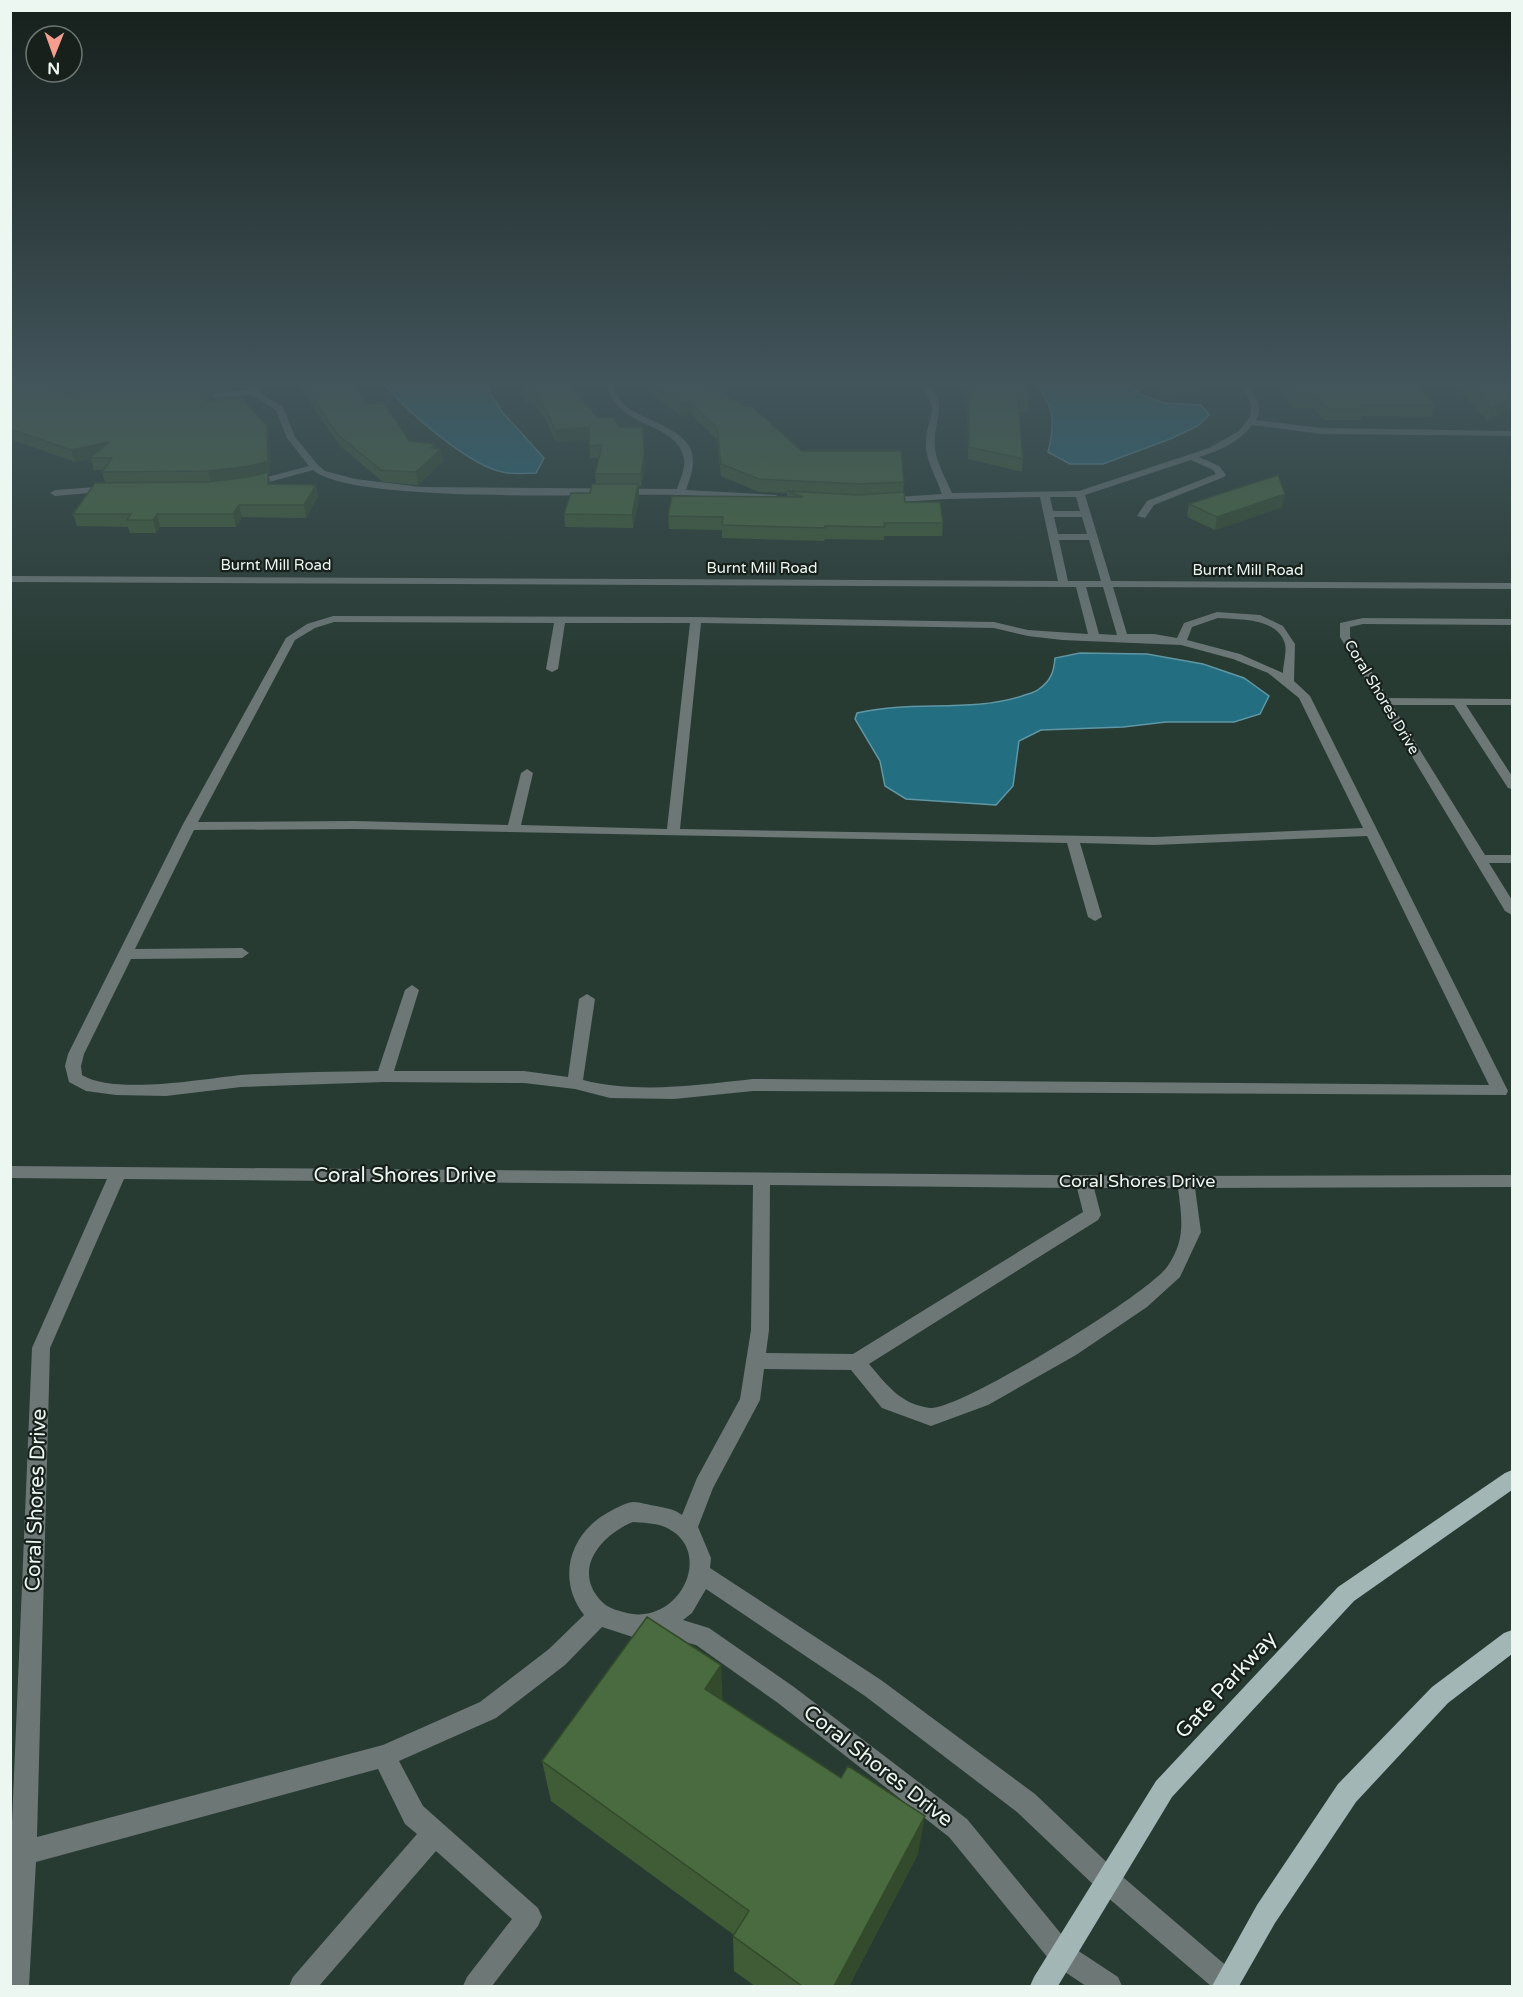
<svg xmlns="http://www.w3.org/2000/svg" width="1523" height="1997" font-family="'Varela Round',sans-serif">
<rect width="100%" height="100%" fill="#283b33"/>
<path fill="#246e82" stroke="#6097a4" stroke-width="1.5" d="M 380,379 L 493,379 L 488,390 L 503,413 L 544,458 L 536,473 C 527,473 517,474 507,473 C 470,468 404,409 380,379 Z
M 1032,379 L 1120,379 L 1144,396 L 1164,403 L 1201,405 L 1209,415 L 1198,426 L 1170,439 L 1103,464 L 1070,464 L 1048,452 C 1056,421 1054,404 1032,379 Z
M 1080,653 L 1147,654 L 1203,664 L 1244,678 L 1269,696 L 1260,714 L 1234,722 L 1166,722 L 1123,727 L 1041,730 L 1019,741 L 1013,786 L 996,805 L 906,799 L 885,786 L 880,761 L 855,719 L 857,713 C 911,700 969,713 1022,696 C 1027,694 1035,693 1039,689 C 1051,681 1054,671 1055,658 Z"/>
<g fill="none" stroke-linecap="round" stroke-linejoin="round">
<path fill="#6c7776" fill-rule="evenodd" d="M 247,379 L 255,379 L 257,391 L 283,407 L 295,437 L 318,465 L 325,471 L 355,479 L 421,487 L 677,489 C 680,480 686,467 684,458 C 676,419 611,430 606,379 L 614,379 C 614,384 614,390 616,393 C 628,423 695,423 693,462 C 693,471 689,481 686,490 L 776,495 L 781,498 L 776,501 C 744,499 712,496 680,495 C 615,493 354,505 313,470 L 251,487 L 248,486 L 248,482 L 309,466 L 287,438 L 276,410 L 252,395 L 193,399 L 189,397 L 193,395 L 249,390 Z
M 914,379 L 923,379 C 952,404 932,419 935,449 C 937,464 946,479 952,493 L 1079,491 L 1209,448 L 1239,431 L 1250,417 L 1251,407 L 1248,397 L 1233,379 L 1242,379 C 1252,391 1265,404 1256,420 L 1321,428 L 1512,431 L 1512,436 L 1321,434 L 1252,425 C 1240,442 1219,451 1199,457 L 1219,466 L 1226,475 L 1224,477 L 1154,505 L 1145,518 L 1137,516 L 1147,501 L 1216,474 L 1213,470 L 1191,460 L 1085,495 L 1111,581 L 1512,583 L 1512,589 L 1113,587 L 1127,634 L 1154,634 L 1177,638 L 1184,623 L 1217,612 L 1260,615 L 1283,626 L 1295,644 L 1294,681 L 1310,696 L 1508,1091 L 1506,1095 L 753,1091 L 674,1099 L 610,1098 L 575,1089 L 524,1083 L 384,1082 L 241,1087 L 166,1096 L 116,1095 L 86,1091 L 69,1082 L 65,1066 L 68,1054 L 182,826 L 286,638 L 307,624 L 333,616 L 696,617 L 994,622 L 1028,630 L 1088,634 L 1076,587 L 10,582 L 10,576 L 1058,581 L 1040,497 L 948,499 L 881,503 L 879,501 L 884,498 L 942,494 C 937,479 928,464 926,449 C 924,412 947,413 914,379 ZM 1050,497 L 1076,497 L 1080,511 L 1053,511 ZM 1054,517 L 1082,517 L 1087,534 L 1058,534 ZM 1059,540 L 1089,540 L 1101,581 L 1068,581 ZM 1086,587 L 1103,587 L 1117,635 L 1099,634 ZM 1218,618 C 1239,620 1277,617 1285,644 C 1287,652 1283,665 1283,673 L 1240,654 L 1187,640 L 1192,627 ZM 334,622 L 554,623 L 546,669 L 552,672 L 558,669 L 565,623 L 690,623 L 667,829 L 521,825 L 533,773 L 527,769 L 521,773 L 508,825 L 355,821 L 198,822 L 295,640 L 315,628 ZM 701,623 L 994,628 L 1028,636 L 1062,640 L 1181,645 L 1233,659 L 1268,673 L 1299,698 L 1363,828 L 1154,837 L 680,829 ZM 355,829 L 1067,843 L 1088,917 L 1095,921 L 1102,917 L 1080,843 L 1154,845 L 1367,836 L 1489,1085 L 753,1079 C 697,1085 639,1094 583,1080 L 595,999 L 587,994 L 579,999 L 568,1077 L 524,1071 L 394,1071 L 419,990 L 412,985 L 405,990 L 378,1071 C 332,1072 286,1072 241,1075 C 203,1079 114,1095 82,1075 L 81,1066 L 84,1054 L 131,959 L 242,958 L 249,953 L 242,948 L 135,949 L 194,830 Z
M 110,486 L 113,487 L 113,491 L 55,496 L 50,493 L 55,490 Z
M 1363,618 L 1512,619 L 1512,625 L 1363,624 L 1350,627 L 1350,637 L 1388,698 L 1512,699 L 1512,705 L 1466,705 L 1512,776 L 1512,789 L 1508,788 L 1454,705 L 1392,705 L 1485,855 L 1512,855 L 1512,863 L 1489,863 L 1512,900 L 1512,915 L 1505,911 L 1340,637 L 1340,623 Z
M 10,1166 L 1161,1176 L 1512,1175 L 1512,1187 L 1195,1188 L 1201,1232 L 1180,1277 L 1147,1307 L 1076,1355 L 988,1405 L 931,1426 L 882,1408 L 851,1370 L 764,1369 L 760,1400 L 713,1488 L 698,1527 L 711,1558 L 710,1568 L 881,1680 L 1035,1794 L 1117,1872 L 1236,1974 L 1240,1983 L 1239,1986 L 1211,1986 L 1099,1890 L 1017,1812 L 865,1696 L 706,1589 L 692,1613 L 683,1620 L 709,1628 L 794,1687 L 967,1819 L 1071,1946 L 1118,1977 L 1122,1986 L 1086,1986 L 1053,1964 L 949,1837 L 778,1703 L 696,1645 L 654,1634 L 636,1638 L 602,1627 L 565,1665 L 496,1718 L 399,1761 L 423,1806 L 538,1908 L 542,1917 L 538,1926 L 492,1986 L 463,1986 L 467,1977 L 512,1919 L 436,1851 L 319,1986 L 289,1986 L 293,1977 L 417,1834 L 405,1824 L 378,1769 L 36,1862 L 29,1986 L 10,1986 L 10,1870 L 32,1348 L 107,1179 L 10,1178 ZM 124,1179 L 753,1185 L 751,1330 L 740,1399 L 697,1478 L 682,1515 C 674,1509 666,1508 656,1506 C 649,1505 640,1502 633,1502 C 625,1503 614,1509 607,1513 C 570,1534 556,1579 584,1615 L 549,1649 L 480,1702 L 383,1745 L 37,1837 L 50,1348 ZM 770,1185 L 1077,1188 L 1083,1212 L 853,1354 L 766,1353 L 769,1330 ZM 1094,1188 L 1178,1188 C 1182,1219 1186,1240 1167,1267 C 1148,1294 959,1411 930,1408 C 900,1404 887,1385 869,1364 L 1098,1220 L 1101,1215 ZM 633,1522 C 643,1523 656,1523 665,1527 C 717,1550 679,1629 623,1612 C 612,1609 604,1606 597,1596 C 574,1565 605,1533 633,1522 Z"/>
<path fill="#a1b6b5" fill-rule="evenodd" d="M 1512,1470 L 1512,1490 L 1354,1601 L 1172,1797 L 1058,1986 L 1030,1986 L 1034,1977 L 1156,1781 L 1338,1587 L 1505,1473 Z
M 1512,1630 L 1512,1654 L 1448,1703 L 1356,1802 L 1275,1923 L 1239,1986 L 1212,1986 L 1257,1905 L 1338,1784 L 1432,1687 L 1504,1633 Z"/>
</g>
<path fill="#3f5c36" d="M 10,379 L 223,379 L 218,392 L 212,392 L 214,400 L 269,437 L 270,474 L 268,474 L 271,484 L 316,485 L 318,497 L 306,518 L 242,517 L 236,527 L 160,527 L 156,533 L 130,533 L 128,527 L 77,526 L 73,514 L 105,482 L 102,472 L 103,470 L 94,470 L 91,459 L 75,462 L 10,439 Z
M 294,379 L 352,379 L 367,404 L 409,441 L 441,449 L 443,461 L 418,485 L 383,482 L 340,446 Z
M 520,379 L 580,400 L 598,418 L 619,427 L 643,427 L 645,467 L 641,486 L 639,486 L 639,497 L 633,528 L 565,527 L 564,514 L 590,493 L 596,484 L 595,474 L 599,458 L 590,458 L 589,439 L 556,442 L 546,420 L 533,403 L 525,404 L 525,396 L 521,396 Z
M 635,379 L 705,379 L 802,451 L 904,482 L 903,492 L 905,502 L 943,523 L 942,536 L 884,536 L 884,540 L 825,539 L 824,541 L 722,538 L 722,530 L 669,529 L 668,516 L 787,497 L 787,493 L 759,492 L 721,476 L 717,440 L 691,414 L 681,416 L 635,382 Z
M 956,379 L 1025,379 L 1028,400 L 1027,412 L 1019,412 L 1023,459 L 1022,472 L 968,459 L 967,396 Z
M 1146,379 L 1205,379 L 1204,381 L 1199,381 L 1197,392 L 1164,394 Z
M 1272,379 L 1413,379 L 1435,405 L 1432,417 L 1362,416 L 1361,420 L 1323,420 L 1314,408 L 1292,408 Z
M 1448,379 L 1512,379 L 1512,406 L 1488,421 Z
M 1189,504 L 1282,507 L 1215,530 L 1187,517 Z
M 722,1700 L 918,1854 L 849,1986 L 755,1986 L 734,1971 L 733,1936 L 734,1935 L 551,1801 L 542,1761 Z"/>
<path fill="#334b2c" d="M 216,379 L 223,379 L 218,392 L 215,380 Z
M 1186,379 L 1205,379 L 1204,381 L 1199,381 L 1197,392 L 1164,394 L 1166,383 Z
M 60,383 L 63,395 L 53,388 Z
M 211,389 L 214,400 L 205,402 Z
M 1512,396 L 1512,406 L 1488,421 L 1492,409 Z
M 691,402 L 691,414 L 681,416 L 680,404 Z
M 267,426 L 269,437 L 270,474 L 268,474 L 271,484 L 211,484 L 208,471 Z
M 589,427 L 590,439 L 556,442 L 555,430 Z
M 109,442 L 90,458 L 91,459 L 75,462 L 71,450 Z
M 435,444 L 437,453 L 441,449 L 443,461 L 418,485 L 416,472 L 431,448 Z
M 644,455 L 645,467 L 641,486 L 641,474 Z
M 638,484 L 639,497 L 633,528 L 632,515 Z
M 316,485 L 318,497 L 306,518 L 304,505 Z
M 1285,494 L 1282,507 L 1215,530 L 1217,517 Z
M 239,505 L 242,517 L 236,527 L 233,514 Z
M 157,514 L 160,527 L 156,533 L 153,520 Z
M 721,1665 L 723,1706 L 705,1689 Z
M 925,1816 L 918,1854 L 849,1986 L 834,1986 Z"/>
<path fill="#496b3f" stroke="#334b2c" stroke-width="1.5" d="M 10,379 L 216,379 L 215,380 L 60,383 L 53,388 L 60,392 L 211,389 L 205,402 L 240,396 L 267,426 L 268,461 L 249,466 L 208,471 L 102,472 L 112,458 L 90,458 L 109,442 L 71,450 L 10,429 Z
M 300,379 L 352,379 L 367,404 L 383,401 L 409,441 L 435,444 L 431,448 L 441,449 L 416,472 L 381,470 L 337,434 Z
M 520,379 L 566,379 L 579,396 L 580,400 L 581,398 L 598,418 L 613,417 L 619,427 L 643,427 L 644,455 L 641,474 L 595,474 L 602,445 L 589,446 L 589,427 L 555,430 L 545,408 L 532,392 L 524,392 L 523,385 L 520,385 Z
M 646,379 L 705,379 L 744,406 L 750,405 L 802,451 L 901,451 L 904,482 L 859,484 L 759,479 L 721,464 L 717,428 L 691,402 L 680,404 Z
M 964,379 L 1025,379 L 1028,400 L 1018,400 L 1023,459 L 969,447 L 968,385 Z
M 1161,379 L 1198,379 L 1199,380 L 1166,383 Z
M 1283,379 L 1413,379 L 1435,405 L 1361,405 L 1364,409 L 1326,408 L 1317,396 L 1295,396 Z
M 1463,379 L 1512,379 L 1512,396 L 1492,409 Z
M 268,472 L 268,484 L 316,485 L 304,505 L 239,505 L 233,514 L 157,514 L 153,520 L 127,520 L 131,514 L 73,514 L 95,483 L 208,482 L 249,477 Z
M 1278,475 L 1285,494 L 1217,517 L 1189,504 Z
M 592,484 L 638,484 L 632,515 L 564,514 L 571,493 L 590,493 Z
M 787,491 L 858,495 L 904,492 L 905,502 L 940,502 L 943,523 L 884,523 L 885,527 L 825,526 L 825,528 L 722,525 L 723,517 L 668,516 L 672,496 L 803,497 Z
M 647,1617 L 721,1665 L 705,1689 L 841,1778 L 848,1766 L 925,1816 L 834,1986 L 802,1986 L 733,1936 L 749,1911 L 542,1761 Z"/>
<linearGradient id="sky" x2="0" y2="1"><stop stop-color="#16201c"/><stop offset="0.58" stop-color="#42555b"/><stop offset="1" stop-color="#42555b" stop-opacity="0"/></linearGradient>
<rect width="1523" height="659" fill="url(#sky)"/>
<g text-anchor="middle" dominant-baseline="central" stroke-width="4.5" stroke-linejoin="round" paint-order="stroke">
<g font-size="15" fill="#ecf7f2" stroke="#18201c">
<text x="276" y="565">Burnt Mill Road</text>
<text x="762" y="568">Burnt Mill Road</text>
<text x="1248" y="570">Burnt Mill Road</text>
<text transform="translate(1382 697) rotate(59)">Coral Shores Drive</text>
</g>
<g font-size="18" fill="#ecf7f2" stroke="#18201c">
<text x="1137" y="1181">Coral Shores Drive</text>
</g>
<g font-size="21" fill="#ecf7f2" stroke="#18201c">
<text x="405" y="1175">Coral Shores Drive</text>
<text transform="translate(36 1500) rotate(-88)">Coral Shores Drive</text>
<text transform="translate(1226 1685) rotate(-47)">Gate Parkway</text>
<text transform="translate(878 1766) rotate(38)">Coral Shores Drive</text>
</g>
</g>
<rect width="1523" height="1997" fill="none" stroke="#ecf7f2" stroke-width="24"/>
<g transform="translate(54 54) rotate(181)"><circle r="28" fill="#18201c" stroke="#6d7672" stroke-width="1.5"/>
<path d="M0-4.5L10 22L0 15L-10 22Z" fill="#f59d8e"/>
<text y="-9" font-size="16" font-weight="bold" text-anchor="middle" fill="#ecf7f2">N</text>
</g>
</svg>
